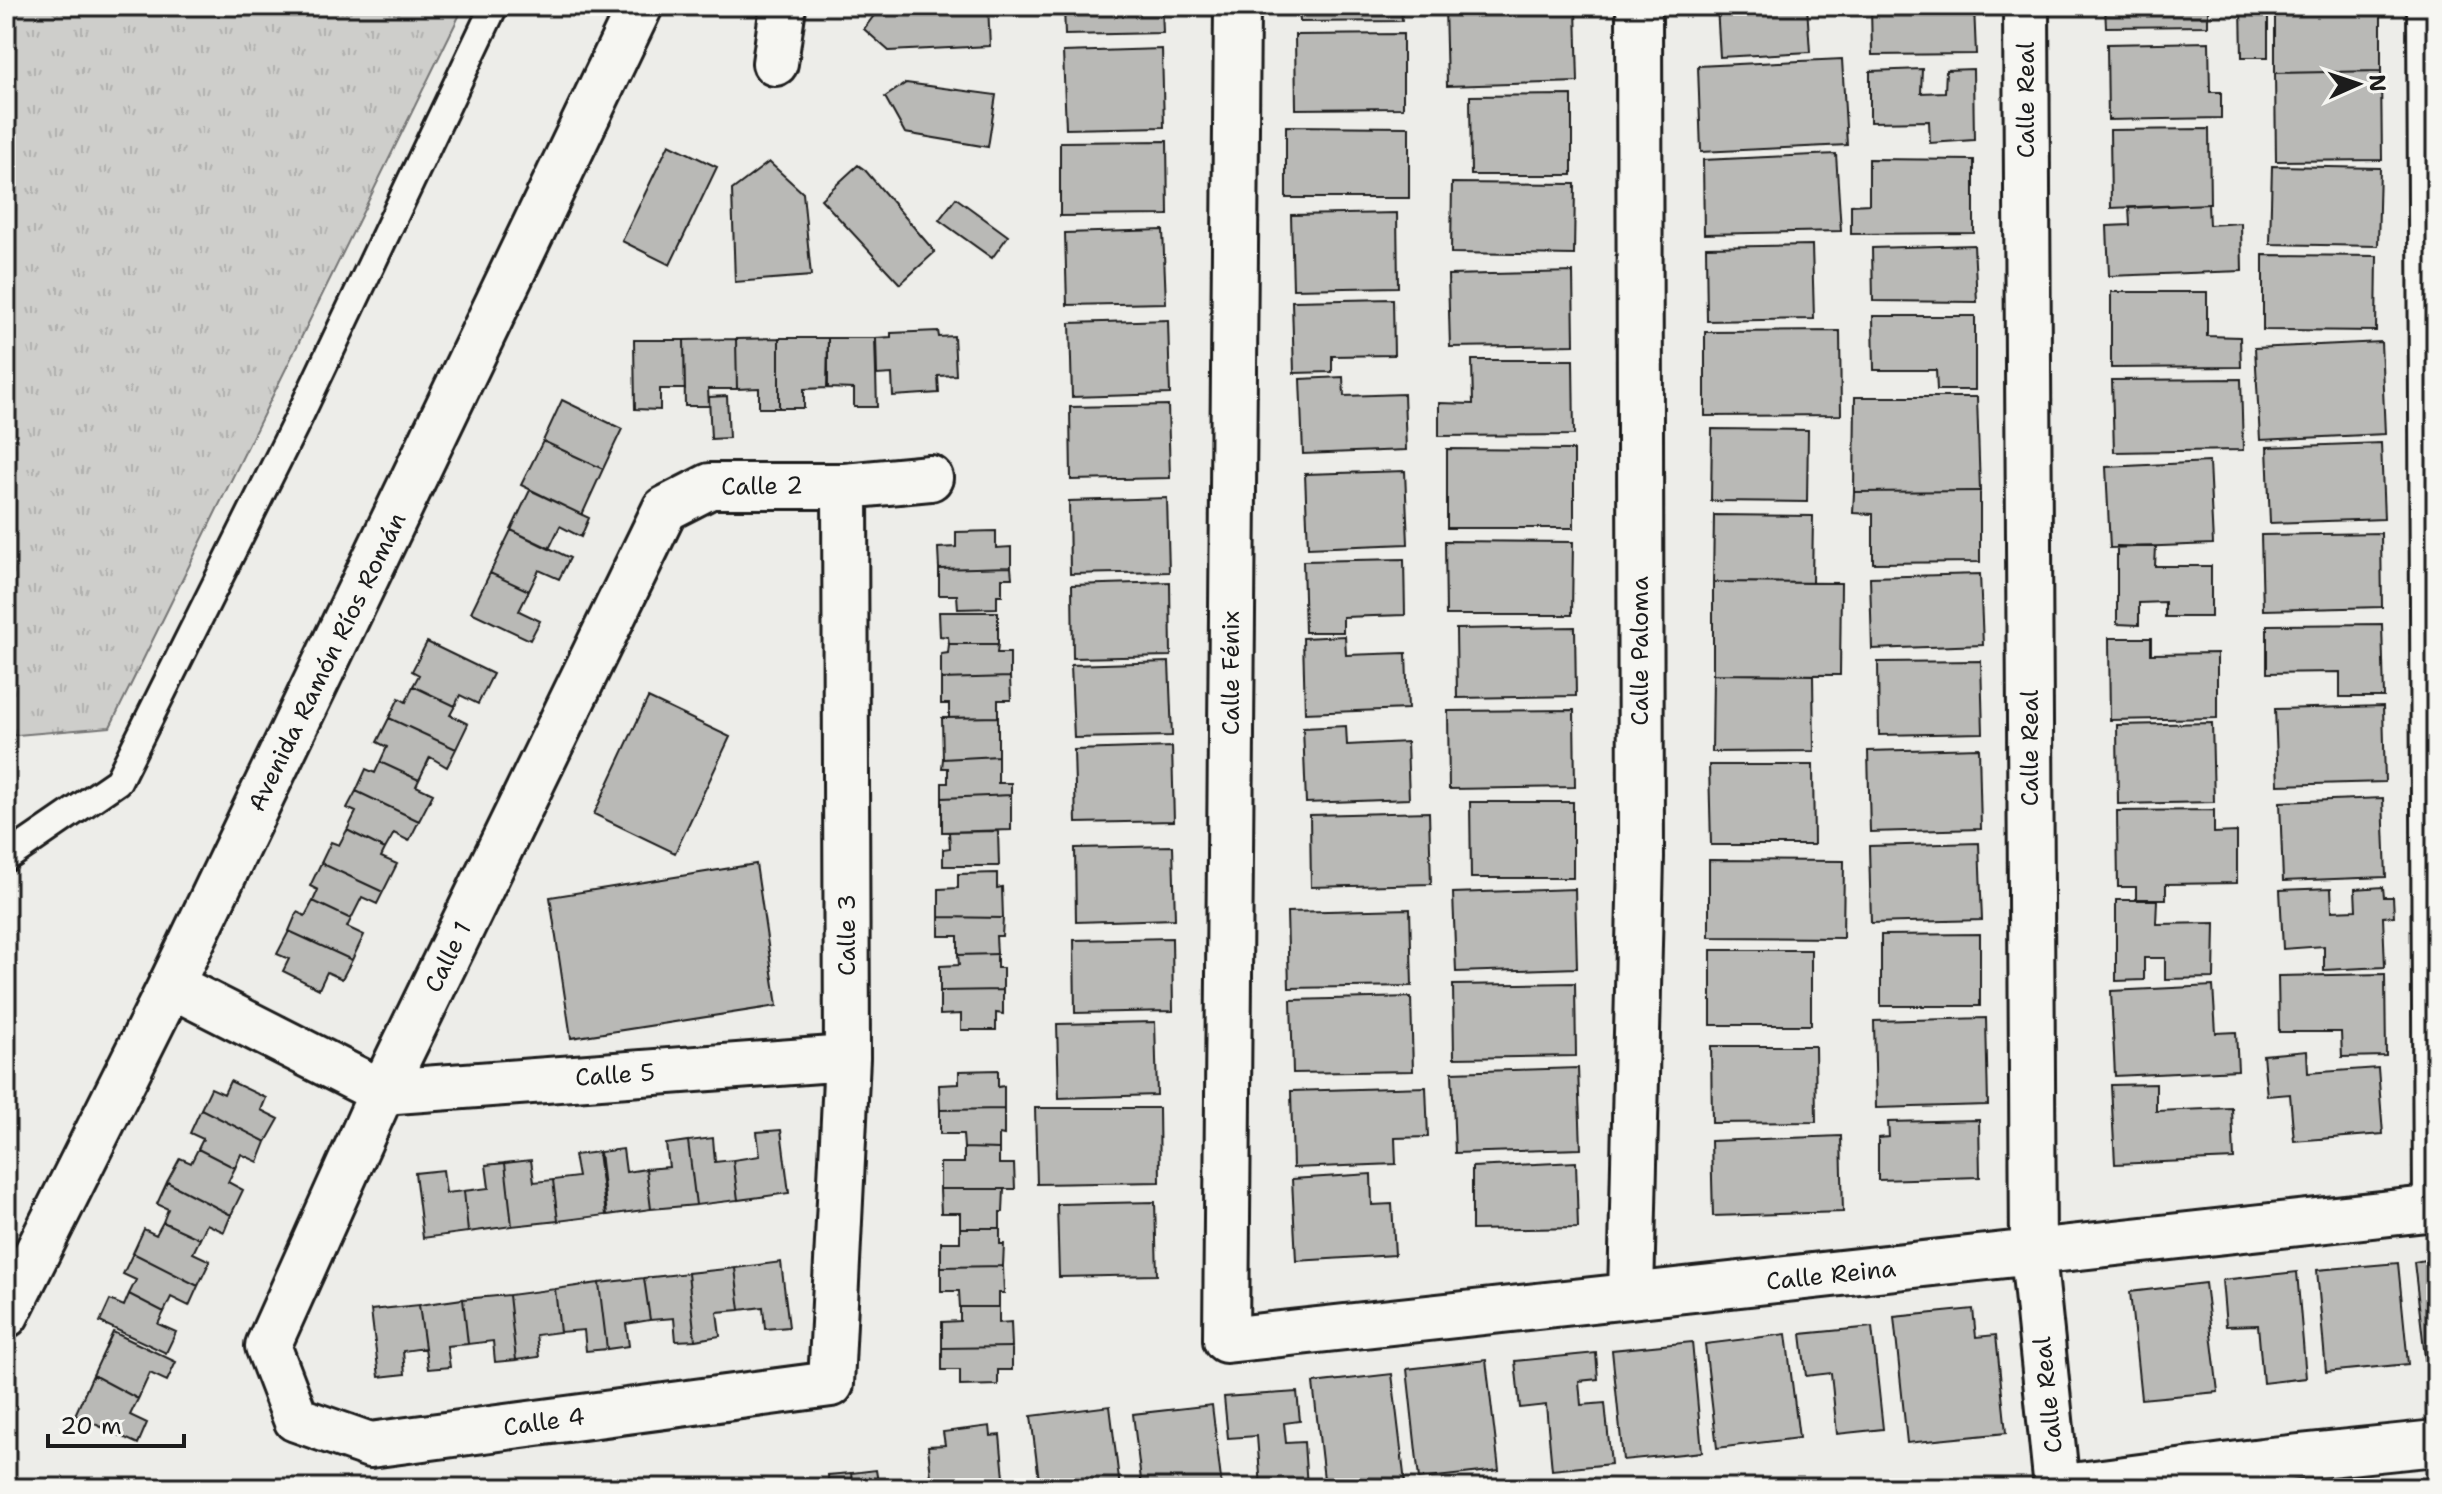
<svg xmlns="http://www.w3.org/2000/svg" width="2442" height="1494" font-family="'Shantell Sans',sans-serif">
<defs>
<pattern id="grass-tufts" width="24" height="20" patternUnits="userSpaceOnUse" patternTransform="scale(2)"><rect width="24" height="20" fill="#cececb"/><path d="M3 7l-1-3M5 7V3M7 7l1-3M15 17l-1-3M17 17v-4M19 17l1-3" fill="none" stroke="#b0b0ae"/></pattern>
</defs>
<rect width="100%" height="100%" fill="#edede9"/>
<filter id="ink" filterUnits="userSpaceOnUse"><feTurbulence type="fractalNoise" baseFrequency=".0125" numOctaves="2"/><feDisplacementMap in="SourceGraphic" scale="16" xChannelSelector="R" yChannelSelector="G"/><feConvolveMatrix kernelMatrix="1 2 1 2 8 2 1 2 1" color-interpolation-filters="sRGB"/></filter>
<g filter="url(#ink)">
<path fill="url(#grass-tufts)" stroke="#757574" stroke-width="2" d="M 6,6 L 464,6 L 110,727 L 6,736 Z"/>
<path fill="#b9b9b6" stroke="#1c1c1c" stroke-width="2" d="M 881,6 L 988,6 L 990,46 L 889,51 L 864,29 Z
M 1064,6 L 1162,6 L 1163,33 L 1065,35 Z
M 1299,6 L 1401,6 L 1402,21 L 1300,22 Z
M 1445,6 L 1470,6 L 1470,11 L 1576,8 L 1578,82 L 1447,86 Z
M 1717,6 L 1807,6 L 1810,52 L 1720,57 Z
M 1871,6 L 1974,6 L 1976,54 L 1872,55 Z
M 2095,6 L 2208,6 L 2208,26 L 2106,27 L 2105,7 Z
M 2241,6 L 2268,6 L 2268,57 L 2242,57 Z
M 2275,6 L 2381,6 L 2381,71 L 2275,73 Z
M 1403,34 L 1403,108 L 1296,109 L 1295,35 Z
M 2209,42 L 2210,92 L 2221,92 L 2221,118 L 2108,120 L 2107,44 Z
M 1162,49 L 1164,127 L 1066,129 L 1063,52 Z
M 1842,59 L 1847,145 L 1701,152 L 1698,66 Z
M 1922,69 L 1921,93 L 1945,92 L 1946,70 L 1973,69 L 1974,140 L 1930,143 L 1929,121 L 1870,122 L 1870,71 Z
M 2381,71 L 2382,160 L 2276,161 L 2275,73 Z
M 906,83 L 996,95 L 988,147 L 905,133 L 885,97 Z
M 1572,95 L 1572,175 L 1471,175 L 1470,96 Z
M 1286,126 L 1409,127 L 1409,198 L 1286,198 Z
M 2209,129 L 2210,204 L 2111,208 L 2110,130 Z
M 1167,141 L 1168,215 L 1060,216 L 1060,142 Z
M 669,144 L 717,167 L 670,265 L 622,241 Z
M 1836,154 L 1841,231 L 1704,234 L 1703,160 Z
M 1869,159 L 1974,160 L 1974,233 L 1851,234 L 1851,205 L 1869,204 Z
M 769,162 L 803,193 L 811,276 L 735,282 L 732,190 Z
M 858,165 L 865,170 L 935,252 L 900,284 L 821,199 Z
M 2272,166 L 2380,168 L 2378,246 L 2270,244 Z
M 1452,183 L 1575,184 L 1574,255 L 1451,253 Z
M 956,198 L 1008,236 L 992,258 L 939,220 Z
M 2208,204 L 2209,225 L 2241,223 L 2242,271 L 2109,276 L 2107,226 L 2130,225 L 2129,208 Z
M 1397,213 L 1398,287 L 1293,289 L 1291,215 Z
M 1163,230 L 1166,303 L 1067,305 L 1065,233 Z
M 1812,245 L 1814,319 L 1707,321 L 1706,247 Z
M 1974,245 L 1977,302 L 1873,301 L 1872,248 Z
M 2263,255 L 2377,256 L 2376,331 L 2263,330 Z
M 1573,272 L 1574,345 L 1450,347 L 1448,275 Z
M 2111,292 L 2207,292 L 2207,336 L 2240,337 L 2241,367 L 2111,368 Z
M 1393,299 L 1394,355 L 1332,356 L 1332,372 L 1294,373 L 1292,301 Z
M 1873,316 L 1975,316 L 1975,390 L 1937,390 L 1936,370 L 1874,370 Z
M 1168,320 L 1170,394 L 1072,397 L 1070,323 Z
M 938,331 L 939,337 L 954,336 L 956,375 L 938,376 L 939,393 L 893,396 L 892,374 L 877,375 L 876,338 L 891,337 L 891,333 Z
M 1840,331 L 1841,415 L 1705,416 L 1705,332 Z
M 779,338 L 779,408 L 759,408 L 759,388 L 737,389 L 736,339 Z
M 779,338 L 828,338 L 828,388 L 804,389 L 804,408 L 779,408 Z
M 828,338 L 875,338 L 877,407 L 854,407 L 854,389 L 827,388 Z
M 736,339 L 737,389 L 708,389 L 709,406 L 685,406 L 684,340 Z
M 634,340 L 684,340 L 685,389 L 660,389 L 660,410 L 635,409 Z
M 2381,342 L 2385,434 L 2260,440 L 2255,348 Z
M 1472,360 L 1573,360 L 1574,435 L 1439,436 L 1439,403 L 1473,404 Z
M 1343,377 L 1344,396 L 1404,394 L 1406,450 L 1303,454 L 1300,379 Z
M 2241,379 L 2243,450 L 2114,452 L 2112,380 Z
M 727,396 L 729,438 L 711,439 L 709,397 Z
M 1855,397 L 1977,397 L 1980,491 L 1854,492 Z
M 562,400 L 622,429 L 603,469 L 543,441 Z
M 1168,405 L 1170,478 L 1071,480 L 1070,407 Z
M 1712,429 L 1808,430 L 1807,502 L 1711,501 Z
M 543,441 L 603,469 L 582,515 L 521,485 Z
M 2381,443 L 2384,519 L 2270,523 L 2267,447 Z
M 1447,449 L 1574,450 L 1574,528 L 1447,528 Z
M 2209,462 L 2213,544 L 2110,548 L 2106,467 Z
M 1405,471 L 1408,544 L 1308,548 L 1305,474 Z
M 530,490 L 589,518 L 581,537 L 560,526 L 549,549 L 511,530 Z
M 1980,491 L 1980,562 L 1873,563 L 1873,514 L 1853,513 L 1854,492 Z
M 1167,498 L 1169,572 L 1070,574 L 1069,501 Z
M 1714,515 L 1813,516 L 1812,583 L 1713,582 Z
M 511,530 L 570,558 L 559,579 L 539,570 L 529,591 L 490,573 Z
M 996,531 L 996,548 L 1011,547 L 1011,567 L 939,569 L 938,548 L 956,547 L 956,532 Z
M 2381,533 L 2382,607 L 2263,610 L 2261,535 Z
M 1445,541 L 1573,542 L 1572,615 L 1446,615 Z
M 2117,546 L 2156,547 L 2155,566 L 2211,566 L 2211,617 L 2165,617 L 2165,602 L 2139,603 L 2139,625 L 2117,624 Z
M 1404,559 L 1405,615 L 1343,617 L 1343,632 L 1305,632 L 1303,561 Z
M 1011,567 L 1012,578 L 1002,578 L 1002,595 L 997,595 L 997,608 L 958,609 L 957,595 L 939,595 L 939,569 Z
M 490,573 L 529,591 L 519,611 L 540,621 L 530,640 L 471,612 Z
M 1980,574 L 1983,645 L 1872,649 L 1870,577 Z
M 1170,582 L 1171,656 L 1073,658 L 1072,585 Z
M 1713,582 L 1841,583 L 1840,675 L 1713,674 Z
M 939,612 L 998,612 L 998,644 L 949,644 L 948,637 L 940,636 Z
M 2382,624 L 2384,697 L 2340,697 L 2340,672 L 2267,673 L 2267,625 Z
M 1575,627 L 1576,696 L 1457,698 L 1456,629 Z
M 1345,636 L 1346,655 L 1406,653 L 1408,709 L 1305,713 L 1303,638 Z
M 2109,638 L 2151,638 L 2151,654 L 2217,653 L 2217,718 L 2110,720 Z
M 427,642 L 493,674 L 478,704 L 460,695 L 455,706 L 413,686 L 419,675 L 412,671 Z
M 949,644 L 998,644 L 997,653 L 1010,653 L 1010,677 L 941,679 L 941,654 L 948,653 Z
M 1981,661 L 1983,733 L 1879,735 L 1878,662 Z
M 1169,662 L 1172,736 L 1074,738 L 1071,665 Z
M 1713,674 L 1813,675 L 1814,751 L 1712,752 Z
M 1010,677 L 1011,700 L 998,700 L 998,717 L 949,718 L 949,704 L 941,704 L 941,679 Z
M 413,686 L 455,706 L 450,715 L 468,724 L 456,749 L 389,718 L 399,698 L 406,702 Z
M 648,698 L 730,737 L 675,853 L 594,814 Z
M 2383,706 L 2385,782 L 2278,785 L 2275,709 Z
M 1574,710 L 1575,787 L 1449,789 L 1448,711 Z
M 998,717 L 998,756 L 943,759 L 942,718 Z
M 389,718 L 456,749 L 447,767 L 430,757 L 419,780 L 380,762 L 387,747 L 377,742 Z
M 2212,723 L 2214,802 L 2118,804 L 2117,725 Z
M 1346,726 L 1347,745 L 1407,742 L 1409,799 L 1306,803 L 1303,728 Z
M 1172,747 L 1174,821 L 1076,823 L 1074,750 Z
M 1979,748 L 1981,829 L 1870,832 L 1868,751 Z
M 998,756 L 998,783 L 1011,783 L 1011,795 L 942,798 L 942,783 L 948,783 L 948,768 L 942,768 L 943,759 Z
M 380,762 L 419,780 L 416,786 L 433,794 L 419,821 L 356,791 L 366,769 L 375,773 Z
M 1709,765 L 1813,765 L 1814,845 L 1711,845 Z
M 356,791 L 419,821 L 409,841 L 394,833 L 385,849 L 347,830 L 356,812 L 347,808 Z
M 1011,795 L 1011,830 L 942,832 L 942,798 Z
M 2383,798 L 2386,877 L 2283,881 L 2280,802 Z
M 1470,802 L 1573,802 L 1573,878 L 1471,878 Z
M 2214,810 L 2214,833 L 2237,832 L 2237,883 L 2166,884 L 2166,899 L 2136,899 L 2136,887 L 2118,887 L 2117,811 Z
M 1429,812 L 1431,884 L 1311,887 L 1310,815 Z
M 347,830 L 385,849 L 381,857 L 397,864 L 383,892 L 321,863 L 331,842 L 339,845 Z
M 998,831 L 999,866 L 943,866 L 943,849 L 950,848 L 949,832 Z
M 1979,843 L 1982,920 L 1871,923 L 1869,846 Z
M 1173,846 L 1175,919 L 1076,922 L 1075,848 Z
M 1709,860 L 1844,861 L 1843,938 L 1709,937 Z
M 321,863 L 383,892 L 377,904 L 362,897 L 351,919 L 313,901 L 318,890 L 310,886 Z
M 756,864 L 777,1006 L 571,1038 L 550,897 Z
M 997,873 L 997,888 L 1002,887 L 1003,918 L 939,917 L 939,889 L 958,888 L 958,874 Z
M 2383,887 L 2384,897 L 2393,897 L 2394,916 L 2383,917 L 2385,967 L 2324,970 L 2324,946 L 2283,949 L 2280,890 L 2331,888 L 2332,911 L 2356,910 L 2355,889 Z
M 1575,889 L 1577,968 L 1456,972 L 1453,893 Z
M 2116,900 L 2157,900 L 2156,924 L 2215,923 L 2214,978 L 2165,979 L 2165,958 L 2144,958 L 2144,980 L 2116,981 Z
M 313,901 L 351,919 L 347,927 L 364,935 L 352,960 L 289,931 L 297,912 L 305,916 Z
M 1410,909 L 1412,986 L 1289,988 L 1287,912 Z
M 939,917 L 1003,918 L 1002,936 L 996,936 L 997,954 L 958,955 L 958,936 L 939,936 Z
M 289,931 L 352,960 L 342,979 L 327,972 L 319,989 L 283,971 L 289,959 L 277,954 Z
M 1980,934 L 1980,1006 L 1881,1006 L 1881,935 Z
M 1172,938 L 1173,1011 L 1075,1013 L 1074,940 Z
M 1711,950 L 1811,950 L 1811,1025 L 1711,1025 Z
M 997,954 L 997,968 L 1003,968 L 1003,990 L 940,991 L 940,966 L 959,965 L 958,955 Z
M 2385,974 L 2386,1056 L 2342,1057 L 2341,1032 L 2279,1032 L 2278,976 Z
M 1575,983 L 1576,1056 L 1454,1058 L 1453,985 Z
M 2213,986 L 2216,1033 L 2236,1032 L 2238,1070 L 2115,1076 L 2111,991 Z
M 1003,990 L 1003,1014 L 996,1013 L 996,1030 L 961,1030 L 961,1014 L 940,1015 L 940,991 Z
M 1411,997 L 1413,1071 L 1293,1073 L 1291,1000 Z
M 1986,1018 L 1988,1105 L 1876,1108 L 1874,1021 Z
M 1155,1022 L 1157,1095 L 1059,1098 L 1057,1024 Z
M 1711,1046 L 1815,1046 L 1816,1122 L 1712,1123 Z
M 2307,1051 L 2308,1073 L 2378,1068 L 2383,1134 L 2294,1141 L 2290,1094 L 2267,1096 L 2263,1055 Z
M 1578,1068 L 1581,1149 L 1455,1153 L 1452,1072 Z
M 998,1070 L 998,1087 L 1004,1086 L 1004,1109 L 940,1110 L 939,1085 L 959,1084 L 959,1071 Z
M 230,1081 L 266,1098 L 261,1110 L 279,1119 L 266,1142 L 201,1109 L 211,1088 L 224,1094 Z
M 2156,1084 L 2156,1111 L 2232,1108 L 2234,1159 L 2115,1164 L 2111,1085 Z
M 1426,1087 L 1428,1137 L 1395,1138 L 1396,1164 L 1293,1168 L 1291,1091 Z
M 1035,1108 L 1159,1108 L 1160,1182 L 1037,1184 Z
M 201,1109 L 266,1142 L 258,1162 L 241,1154 L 235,1168 L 198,1149 L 203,1139 L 190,1133 Z
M 1004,1109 L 1004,1135 L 999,1134 L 999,1149 L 964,1148 L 963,1134 L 940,1134 L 940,1110 Z
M 1979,1120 L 1980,1177 L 1878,1180 L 1878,1138 L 1889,1137 L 1888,1122 Z
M 781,1130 L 789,1193 L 738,1200 L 733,1160 L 760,1156 L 757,1132 Z
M 1841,1136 L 1843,1212 L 1713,1216 L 1711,1141 Z
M 713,1138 L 715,1162 L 733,1160 L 738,1200 L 696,1205 L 688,1141 Z
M 688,1141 L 696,1205 L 651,1209 L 646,1169 L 669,1167 L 666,1144 Z
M 964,1148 L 999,1149 L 999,1164 L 1014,1164 L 1015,1189 L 940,1189 L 940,1163 L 964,1163 Z
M 198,1149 L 235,1168 L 228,1182 L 243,1190 L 231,1215 L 167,1182 L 180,1158 L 191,1163 Z
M 623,1149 L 626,1172 L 646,1169 L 651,1209 L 607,1215 L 600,1152 Z
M 598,1152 L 606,1215 L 558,1221 L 553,1180 L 578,1177 L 574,1155 Z
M 531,1160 L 534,1182 L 553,1180 L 558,1221 L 512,1226 L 505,1163 Z
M 1576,1162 L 1578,1228 L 1472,1230 L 1472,1167 Z
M 505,1163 L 512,1226 L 468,1232 L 464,1191 L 489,1188 L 486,1165 Z
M 443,1170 L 446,1193 L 464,1191 L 468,1232 L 423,1238 L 415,1173 Z
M 1371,1174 L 1372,1205 L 1392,1204 L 1395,1255 L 1296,1261 L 1292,1179 Z
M 167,1182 L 231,1215 L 224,1232 L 207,1224 L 200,1239 L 163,1222 L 168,1209 L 157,1204 Z
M 940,1189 L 1004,1189 L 1003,1212 L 1000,1212 L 1000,1228 L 960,1228 L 960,1213 L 941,1213 Z
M 1155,1202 L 1157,1275 L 1059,1277 L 1057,1204 Z
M 163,1222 L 200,1239 L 193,1253 L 210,1261 L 198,1286 L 133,1253 L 144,1229 L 156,1235 Z
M 960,1228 L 1000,1228 L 1000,1244 L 1004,1244 L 1003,1266 L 941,1267 L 941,1242 L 960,1242 Z
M 133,1253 L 198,1286 L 189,1306 L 171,1297 L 164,1312 L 129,1294 L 136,1280 L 123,1274 Z
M 2436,1258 L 2436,1364 L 2426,1366 L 2414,1262 Z
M 781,1262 L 789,1327 L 765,1329 L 763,1307 L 740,1310 L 735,1268 Z
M 2398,1263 L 2408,1364 L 2326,1372 L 2317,1270 Z
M 1003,1266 L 1004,1293 L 999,1293 L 999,1307 L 960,1307 L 959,1291 L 941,1291 L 941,1267 Z
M 735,1268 L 740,1310 L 717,1312 L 720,1336 L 695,1340 L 688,1273 Z
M 2297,1272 L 2306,1378 L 2263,1383 L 2258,1325 L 2226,1326 L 2222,1280 Z
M 688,1273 L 695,1340 L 676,1341 L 674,1318 L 650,1320 L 644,1278 Z
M 644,1278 L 650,1320 L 626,1324 L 629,1346 L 607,1349 L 599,1283 Z
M 599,1283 L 607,1349 L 586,1351 L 584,1330 L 560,1332 L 555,1289 Z
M 2205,1283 L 2218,1392 L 2141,1399 L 2130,1292 Z
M 555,1289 L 560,1332 L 536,1335 L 539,1357 L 516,1360 L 509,1295 Z
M 129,1294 L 164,1312 L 158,1324 L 176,1332 L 166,1353 L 100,1322 L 110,1300 L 124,1306 Z
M 509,1295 L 516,1360 L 495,1362 L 493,1341 L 468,1344 L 463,1299 Z
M 463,1299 L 468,1344 L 447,1346 L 450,1367 L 428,1369 L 419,1305 Z
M 419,1305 L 425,1348 L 403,1351 L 405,1374 L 379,1377 L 371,1310 Z
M 960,1307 L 999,1307 L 999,1323 L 1011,1322 L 1012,1347 L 942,1348 L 942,1322 L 960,1321 Z
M 1973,1309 L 1976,1337 L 1996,1335 L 2006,1433 L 1907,1443 L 1894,1317 Z
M 1872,1327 L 1883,1429 L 1837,1434 L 1831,1373 L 1806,1376 L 1801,1334 Z
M 113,1332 L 176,1362 L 167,1381 L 150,1373 L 138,1399 L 93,1375 Z
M 1786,1334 L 1799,1438 L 1717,1448 L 1705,1344 Z
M 1692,1342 L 1702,1452 L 1623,1460 L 1612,1350 Z
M 1012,1347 L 1012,1370 L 998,1370 L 998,1385 L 960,1386 L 960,1370 L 942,1370 L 942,1348 Z
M 1596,1353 L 1598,1379 L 1579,1381 L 1581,1405 L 1605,1403 L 1611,1464 L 1552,1470 L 1546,1405 L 1520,1408 L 1515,1361 Z
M 1486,1360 L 1499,1470 L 1419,1479 L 1407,1369 Z
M 1392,1374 L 1405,1483 L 1364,1488 L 1325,1488 L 1313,1383 Z
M 93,1375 L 138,1399 L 130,1415 L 147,1423 L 138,1444 L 75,1415 Z
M 1297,1392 L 1300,1421 L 1284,1423 L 1286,1443 L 1304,1442 L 1307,1488 L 1261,1488 L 1257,1436 L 1228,1438 L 1224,1397 Z
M 1212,1405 L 1222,1488 L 1142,1488 L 1133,1414 Z
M 1110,1406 L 1120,1488 L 1040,1488 L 1031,1416 Z
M 990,1426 L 991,1436 L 1000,1435 L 1005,1488 L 932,1488 L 928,1446 L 945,1445 L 943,1432 Z
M 876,1470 L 879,1488 L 853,1488 L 851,1473 Z
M 851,1473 L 853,1488 L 829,1488 L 828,1475 Z
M 798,1480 L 799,1488 L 777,1488 L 777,1482 Z
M 777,1482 L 777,1488 L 751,1488 L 751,1485 Z"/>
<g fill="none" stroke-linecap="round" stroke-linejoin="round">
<g stroke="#1c1c1c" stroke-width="32">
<path id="service" d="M 6,858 L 118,781 L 299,417 L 494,6"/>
</g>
<g stroke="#1c1c1c" stroke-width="50">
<path id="minor" d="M 1237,6 L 1226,1340 L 2436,1208
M 2026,6 L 2033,1254 L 2057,1488
M 2430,6 L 2436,1208
M 775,63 L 783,6
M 845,486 L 847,1058 L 831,1384 L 370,1445 L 296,1419 L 268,1346 L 382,1092 L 665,509 L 710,486 L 845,486 L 930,478
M 171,985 L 382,1092 L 847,1058
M 1631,1296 L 1641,857 L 1639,6
M 2057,1488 L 2262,1461 L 2436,1443"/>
</g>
<g stroke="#1c1c1c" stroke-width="50">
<path id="tertiary" d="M 6,1315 L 171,985 L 640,6"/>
</g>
<use href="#service" stroke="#f6f6f2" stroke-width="26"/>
<use href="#minor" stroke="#f6f6f2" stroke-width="44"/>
<use href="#tertiary" stroke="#f6f6f2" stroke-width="44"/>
</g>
</g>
<g text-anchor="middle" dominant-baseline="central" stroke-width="7" stroke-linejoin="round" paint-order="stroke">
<g font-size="24" fill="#1c1c1c" stroke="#f6f6f2">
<text transform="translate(2026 100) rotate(-90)">Calle Real</text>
<text transform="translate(762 486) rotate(-1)">Calle 2</text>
<text transform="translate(1640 651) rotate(-90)">Calle Paloma</text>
<text transform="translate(327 662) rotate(-64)">Avenida Ramón Ríos Román</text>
<text transform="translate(1231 673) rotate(-90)">Calle Fénix</text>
<text transform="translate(2030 748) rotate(-90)">Calle Real</text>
<text transform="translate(847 935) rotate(-90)">Calle 3</text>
<text transform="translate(448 957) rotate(-64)">Calle 1</text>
<text transform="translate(615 1075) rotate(-4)">Calle 5</text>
<text transform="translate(1831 1275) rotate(-6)">Calle Reina</text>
<text transform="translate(2048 1395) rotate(-96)">Calle Real</text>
<text transform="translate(544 1422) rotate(-8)">Calle 4</text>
</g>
</g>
<rect width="2442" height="1494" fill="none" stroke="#f6f6f2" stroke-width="32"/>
<rect x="16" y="16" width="2410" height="1462" fill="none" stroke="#1c1c1c" stroke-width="3" filter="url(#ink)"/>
<g transform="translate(2358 84) rotate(87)" stroke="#f6f6f2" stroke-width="6" paint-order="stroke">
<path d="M0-6L14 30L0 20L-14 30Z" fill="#1c1c1c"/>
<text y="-12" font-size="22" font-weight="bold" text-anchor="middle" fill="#1c1c1c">N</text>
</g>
<path d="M48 1434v12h136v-12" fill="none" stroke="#1c1c1c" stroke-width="4"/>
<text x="60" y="1434" font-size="24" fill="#1c1c1c" stroke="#f6f6f2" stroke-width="6" paint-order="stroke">20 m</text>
</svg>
